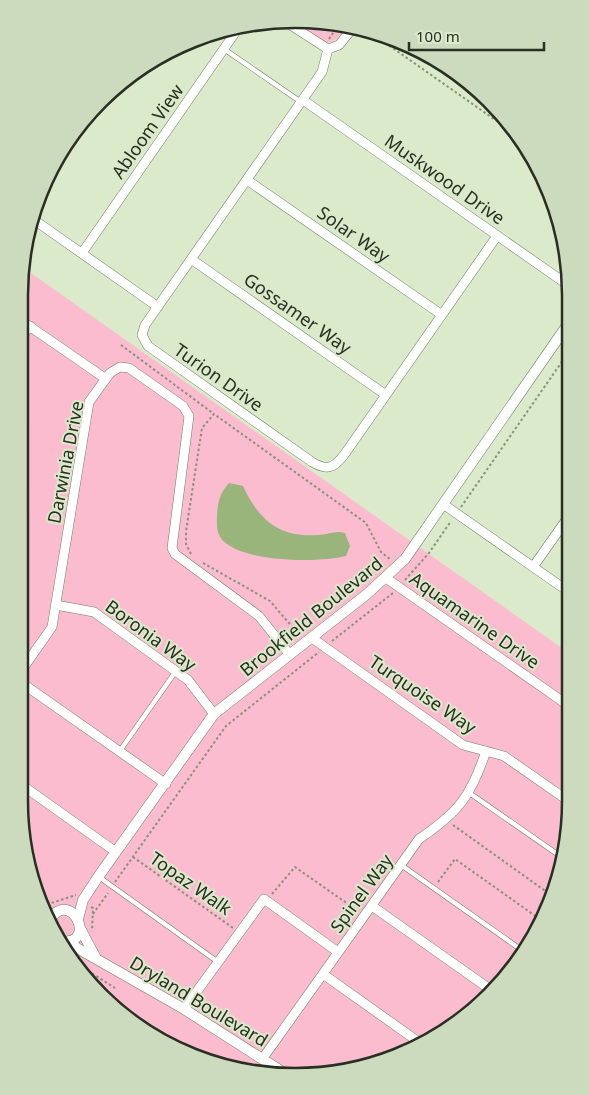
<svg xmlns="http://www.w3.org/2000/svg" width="589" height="1095" font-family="'Noto Sans',sans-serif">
<rect width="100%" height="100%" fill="#daeaca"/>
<path fill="#fbbccf" d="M 330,21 L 347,27 C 327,55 319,39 296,23 Z
M 21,266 L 569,653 L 570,818 L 561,872 L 533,938 L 477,1008 L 400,1055 L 313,1076 L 223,1067 L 142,1030 L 76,969 L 33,889 L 19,800 Z"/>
<path fill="#99b57c" d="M 229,483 L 243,486 C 259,520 279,538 318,535 C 328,535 335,530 345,533 L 350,546 L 346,556 C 319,563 237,563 220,537 C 216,530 217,522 217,515 C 218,501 220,493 229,483 Z"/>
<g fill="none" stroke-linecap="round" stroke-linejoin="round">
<g stroke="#6f7d60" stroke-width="5.5">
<path id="service" d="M 224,49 L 301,102
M 119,752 L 176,671
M 468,792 L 563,858
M 401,865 L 523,951
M 99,877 L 218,962"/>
</g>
<g stroke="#6f7d60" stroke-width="10">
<path id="minor" d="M 289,24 L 328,49 L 339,45 L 352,29
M 328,49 L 322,72 L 145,325 L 142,335 L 148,346 L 312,462 C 327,471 334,468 344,455 L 497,236
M 426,54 L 480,91
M 303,100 L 568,285
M 247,180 L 442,315
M 30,217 L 158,307
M 82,253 L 239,27
M 191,259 L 386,395
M 19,319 L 106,379
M 19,340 L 30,326
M 443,504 L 569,592
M 533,567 L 569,516
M 386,578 L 569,706
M 56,605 L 94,612 L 188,680 L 214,714
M 312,638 L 463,745 L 504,756 L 570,802
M 19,674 L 52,627 L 89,402 L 110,373 L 120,367 L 129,368 L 183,406 L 189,416 L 172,548 L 175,554 L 259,616 L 290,655
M 19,681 L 166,784
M 19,783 L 116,852
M 372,906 L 491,990
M 323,974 L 420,1043
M 184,1009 L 264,899 L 338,952
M 263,1058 L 419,839 C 459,812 471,796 486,751"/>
</g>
<g stroke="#6f7d60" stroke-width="11">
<path id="tertiary" d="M 78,919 L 83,900 L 98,877 L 214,714 L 367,594 L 405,559 L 568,324
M 50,920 C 69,887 100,944 61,942
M 80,928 L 96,958
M 69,941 L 77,948 L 184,1009 L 284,1073"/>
</g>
<path stroke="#86927b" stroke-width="2" stroke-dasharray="2.5 2.5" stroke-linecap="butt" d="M 306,23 L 317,30
M 377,37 L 521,138
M 329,39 L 339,24
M 121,345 L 214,414
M 461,507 L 568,353
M 191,554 L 186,544 L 186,531 L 202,428 L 214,414 L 366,523 L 381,552 L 391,560
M 203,563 L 270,601 L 300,636
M 405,580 L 429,553 L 451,521
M 332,641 L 393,593
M 453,825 L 551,895
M 133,857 L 233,928
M 115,882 L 226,726 L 319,652
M 438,882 L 455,859 L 541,920
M 272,894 L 295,867 L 358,911
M 42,906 L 76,895
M 91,907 L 93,908 L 92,931
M 93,914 L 108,893
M 71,960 L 115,988"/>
<use href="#service" stroke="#fff" stroke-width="4.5"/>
<use href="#minor" stroke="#fff" stroke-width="9"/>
<use href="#tertiary" stroke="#fff" stroke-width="10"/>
</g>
<g text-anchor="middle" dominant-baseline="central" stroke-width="4" stroke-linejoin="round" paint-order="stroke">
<g font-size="18" fill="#292f23" stroke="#daeaca">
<text transform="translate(147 131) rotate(-55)">Abloom View</text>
<text transform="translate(445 179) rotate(35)">Muskwood Drive</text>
<text transform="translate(354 234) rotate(35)">Solar Way</text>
<text transform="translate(298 313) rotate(35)">Gossamer Way</text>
<text transform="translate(219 377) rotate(35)">Turion Drive</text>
<text transform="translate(65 462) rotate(-79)">Darwinia Drive</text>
<text transform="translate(311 616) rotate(-39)">Brookfield Boulevard</text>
<text transform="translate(475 620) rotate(35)">Aquamarine Drive</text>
<text transform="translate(151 635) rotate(36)">Boronia Way</text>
<text transform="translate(423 694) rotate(34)">Turquoise Way</text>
<text transform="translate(191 883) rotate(35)">Topaz Walk</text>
<text transform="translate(361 893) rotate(-54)">Spinel Way</text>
<text transform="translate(199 1001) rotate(31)">Dryland Boulevard</text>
</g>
</g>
<path d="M0 0H589V1095H0ZM295 28H295A267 267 0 0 1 562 295V801A267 267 0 0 1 295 1068H295A267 267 0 0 1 28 801V295A267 267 0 0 1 295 28Z" fill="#ccdbbd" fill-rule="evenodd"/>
<path fill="none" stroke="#292f23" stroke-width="2.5" d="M295 28H295A267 267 0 0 1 562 295V801A267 267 0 0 1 295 1068H295A267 267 0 0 1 28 801V295A267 267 0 0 1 295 28Z"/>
<path d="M409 42v8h135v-8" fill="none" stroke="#292f23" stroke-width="2.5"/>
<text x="416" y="42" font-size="15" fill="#292f23" stroke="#daeaca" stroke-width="4" paint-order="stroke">100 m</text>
</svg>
